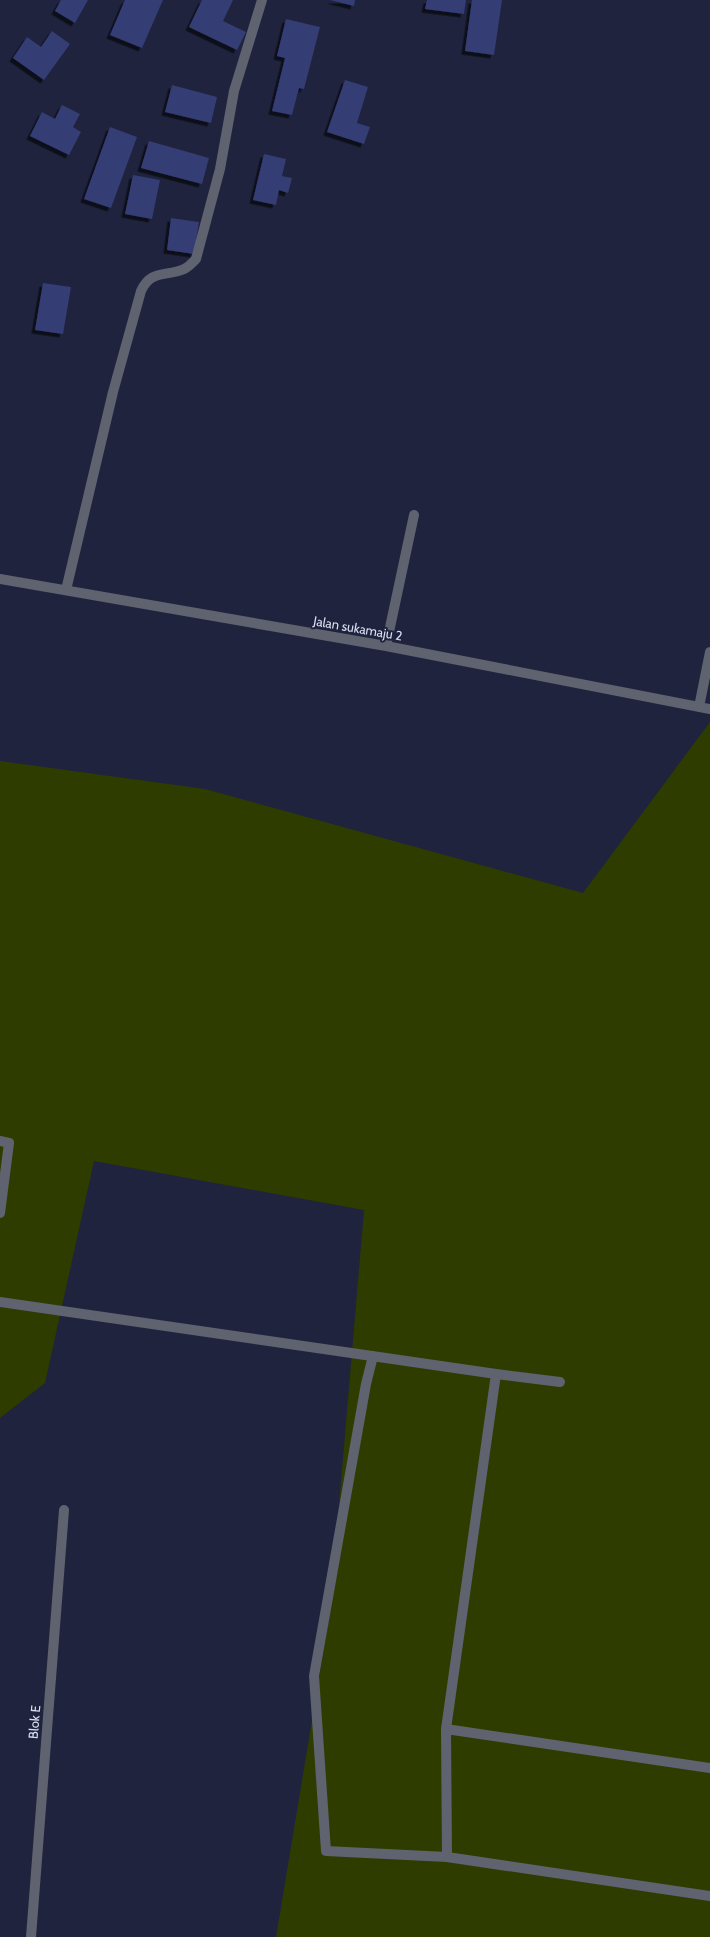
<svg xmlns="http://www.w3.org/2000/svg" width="710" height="1937" font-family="Cabin,sans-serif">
<defs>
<filter id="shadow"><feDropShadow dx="-3.5" dy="3.5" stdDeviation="0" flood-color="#0009"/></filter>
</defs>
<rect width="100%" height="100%" fill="#1f233d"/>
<path fill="#2f3c00" d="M 710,722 L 710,1937 L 276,1937 L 330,1612 L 364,1210 L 94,1161 L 45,1383 L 0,1418 L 0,761 L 205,789 L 583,893 Z"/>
<path fill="#343c75" filter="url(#shadow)" d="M 61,0 L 88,0 L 75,23 L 55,11 Z
M 125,0 L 163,0 L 142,48 L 110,35 Z
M 202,0 L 233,0 L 223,21 L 246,32 L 237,50 L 189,27 Z
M 330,0 L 355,0 L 354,6 Z
M 427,0 L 466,0 L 464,14 L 425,9 Z
M 472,0 L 502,0 L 494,55 L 465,51 Z
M 286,19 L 320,27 L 304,89 L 299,88 L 292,115 L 272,111 L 285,58 L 277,56 Z
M 52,31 L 70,44 L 44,80 L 13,58 L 27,37 L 41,47 Z
M 345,80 L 368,87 L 357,123 L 370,127 L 364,144 L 327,132 Z
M 172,85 L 217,97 L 211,123 L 165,112 Z
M 62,105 L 80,114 L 73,127 L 81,132 L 69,155 L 30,136 L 42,112 L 55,119 Z
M 110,127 L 137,137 L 111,208 L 84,199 Z
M 149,141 L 209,158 L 202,184 L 141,168 Z
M 264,154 L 286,159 L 282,176 L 292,178 L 288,193 L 279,190 L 276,205 L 253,200 Z
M 133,175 L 160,180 L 152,219 L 125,214 Z
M 171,218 L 199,222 L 194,254 L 167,250 Z
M 43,283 L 71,287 L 63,334 L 35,330 Z"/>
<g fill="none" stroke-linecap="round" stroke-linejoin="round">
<path stroke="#5f626f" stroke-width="10" d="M 0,579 L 386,646 L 710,709
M 66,590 L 113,392 L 141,291 C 151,269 166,277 184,269 C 189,267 192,263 196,259 L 220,169 L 234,91 L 262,0
M 386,646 L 414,515
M 699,707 L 710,652
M 0,1141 L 9,1143 L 0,1213
M 0,1302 L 496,1374 L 560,1382
M 373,1356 L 366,1384 L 314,1676 L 326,1851 L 447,1857
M 496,1374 L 446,1729 L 447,1857 L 710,1896
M 446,1729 L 710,1768
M 31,1937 L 64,1510"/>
</g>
<g text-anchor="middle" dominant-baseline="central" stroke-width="4" stroke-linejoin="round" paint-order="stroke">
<g font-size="13" fill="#dce0f2" stroke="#1f233d">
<text transform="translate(358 628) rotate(10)">Jalan sukamaju 2</text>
<text transform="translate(34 1722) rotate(-85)">Blok E</text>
</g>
</g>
</svg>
